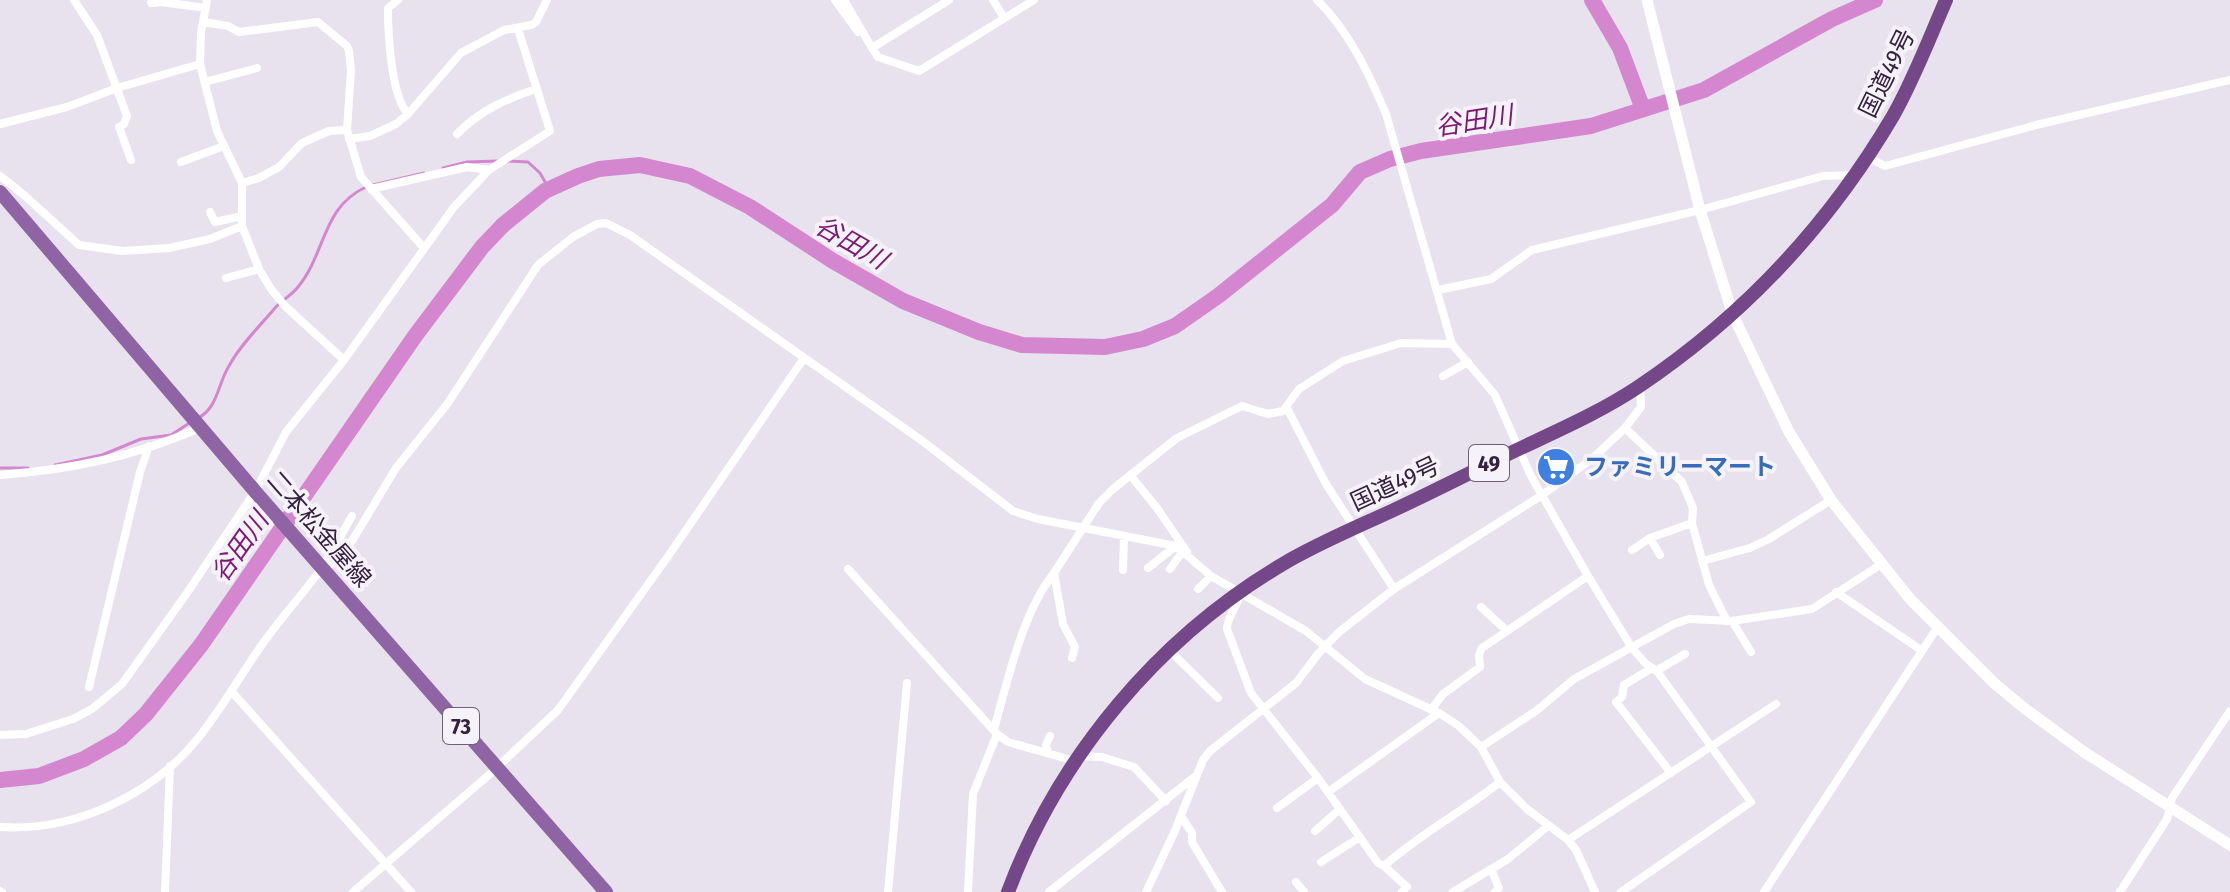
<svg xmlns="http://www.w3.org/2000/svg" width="2230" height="892" font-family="'Fira Sans Condensed','Noto Sans JP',sans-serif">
<rect width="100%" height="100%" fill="#e7e2ed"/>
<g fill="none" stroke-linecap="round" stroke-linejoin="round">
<path stroke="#d487ce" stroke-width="3" d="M 506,161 L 528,162 L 540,173 L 549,189
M 443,168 L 467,162 L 498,161
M 373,185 L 424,173
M 198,418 C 218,408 218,383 229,366 C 240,345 260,326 275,308 C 282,300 292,295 298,287 C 326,253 322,207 366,187
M 55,465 L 102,455 L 141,439 L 171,435 L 191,422
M 0,468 L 28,468"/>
<path stroke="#d487ce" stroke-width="16" d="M 1592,0 L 1620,48 L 1643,109
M 0,780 L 39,776 L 84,759 L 121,738 L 146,714 L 201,645 L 415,336 L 482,247 L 503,225 L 545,191 L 578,176 L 599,169 L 640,165 L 690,176 L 750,207 L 833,261 L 903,301 L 979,332 L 1022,345 L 1105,347 L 1143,339 L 1175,326 L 1218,296 L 1332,205 L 1360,172 L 1390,159 L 1421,151 L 1591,126 L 1704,90 L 1832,19 L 1875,0"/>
<path stroke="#fff" stroke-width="8" d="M 74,0 L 97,35 L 127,116 L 124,124 L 119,127 L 131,160
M 398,0 L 388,8 C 388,34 391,96 408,114
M 835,0 L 858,32
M 844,0 L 872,48 L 949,0
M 993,0 L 1004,18
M 1317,0 C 1349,31 1369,74 1386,114 L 1452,344 L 1495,395 L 1531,476 L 1588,576 L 1632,648 L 1645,663 L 1657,671 L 1751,802 L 1621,892
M 151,3 L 162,2 L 206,8
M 203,22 L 228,26 L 239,32 L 318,22 L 347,46 L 349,51 L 351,70 L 347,130 L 361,177 L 424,248
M 872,48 L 878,57 L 919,71 L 1034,0
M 200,64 L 201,33 L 207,0
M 205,82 L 257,68
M 0,124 L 67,107 L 117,88 L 200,64 L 217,131 L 242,183 L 242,226 L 259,269 L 271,289 L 285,306 L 344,360
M 457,134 C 479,111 506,99 536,89
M 349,139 L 370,136 L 396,124 L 408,114 L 461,53 L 504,30 L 531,25 L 536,22 L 547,0
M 1867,157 L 1885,166 L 2036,125 L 2230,80
M 181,162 L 224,146
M 0,176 L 24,195 L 79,245 L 122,251 L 169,248 L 210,239 L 242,226
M 242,183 L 259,178 L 279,167 L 302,143 L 329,131 L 347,130
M 371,189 L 467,167 L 489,170
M 210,212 L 215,222 L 242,216
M 226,278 L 259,269
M 1438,290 L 1491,279 L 1532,250 L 1700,210 L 1823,176 L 1853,175
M 1443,376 L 1468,362
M 1287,408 L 1326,484 L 1394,589
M 1625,428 L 1682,482 L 1693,508 L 1692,523 L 1709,585 L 1727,621
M 0,475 C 73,469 134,457 202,427
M 1131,476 L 1157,508 L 1187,552
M 1650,538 L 1660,555
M 1632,550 L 1650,538 L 1692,523
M 1702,561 L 1750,548 L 1769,539 L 1831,500
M 323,567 L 331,564 L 352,541 L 396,468 L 448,403 L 538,265 L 573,237 L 597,224 L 606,223 L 630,235 L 921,440 L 1013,511 L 1038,519 L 1176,546 L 1211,576 L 1306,631 L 1365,679 L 1439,713 L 1459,726 L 1481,747 L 1500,782 L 1527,809 L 1568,840 L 1576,850 L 1595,892
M 1148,568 L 1176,546
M 848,569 L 997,734 L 1008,742 L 1075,761
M 1170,569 L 1183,551
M 1123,570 L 1124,536
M 1198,589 L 1211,576
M 1836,592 L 1921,650
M 1240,593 C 1238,607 1227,616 1227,629 L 1251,693 L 1318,778 L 1378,863 L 1384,866 C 1420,834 1462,812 1500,782
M 1481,607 L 1506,630
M 1732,621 L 1751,652
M 1169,650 L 1218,698
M 1072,658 L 1075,647 L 1063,624 L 1054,573 L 1099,503 L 1113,489 L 1177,438 L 1242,406 L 1268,414 L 1283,411 L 1299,389 L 1343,361 L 1401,343 L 1452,344
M 1652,668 L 1624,685 L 1622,697 L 1616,702 L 1671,773
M 1656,671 L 1685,654
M 89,687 L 140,472 L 149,446
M 232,692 L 411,892
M 1431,710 L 1443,694 L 1480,667 L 1479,655 L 1482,648 L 1588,576
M 994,729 C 1008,680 1022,613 1054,573
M 0,735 L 26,734 L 73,719 L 92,709 L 122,684 L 187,593 L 256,490 L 286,432 L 344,360 L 454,207 L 489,170 L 550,131 L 518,29
M 1481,747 L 1536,711 L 1574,679 L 1674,624 L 1689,619 L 1732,621 L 1812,609 L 1880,565
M 1048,753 L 1046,745 L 1050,736
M 1080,756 L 1102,757 L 1134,767 L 1166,801
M 1328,792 L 1439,713
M 1277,808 L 1318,778
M 1181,816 L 1192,833 L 1192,842 L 1222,892
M 0,827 C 74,832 153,795 199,737 C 222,708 240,676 261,646 C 280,619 302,595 321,569 C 333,552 342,533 352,516
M 1315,831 L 1340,809
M 1568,840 L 1776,704
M 1321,862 L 1360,837
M 1384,866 L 1407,887 L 1402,892
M 1491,869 L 1499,888 L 1495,892
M 1296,882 L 1304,892
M 0,891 L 2,892
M 165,892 L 170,766
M 353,892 L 490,774 L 558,710 L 669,555 L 804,358
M 888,892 L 907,683
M 968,892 L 973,794 L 997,734
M 1049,892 L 1197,775
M 1146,892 L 1174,833 L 1203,760 L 1210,751 L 1296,683 L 1318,654 L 1339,632 L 1394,589 L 1542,495 L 1593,458 L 1625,428 L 1641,407 L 1640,386
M 1453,892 L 1508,859 L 1548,826
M 1764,892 L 1937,628
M 2120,892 L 2167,819 L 2172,798 L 2230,711"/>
<path stroke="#fff" stroke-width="11" d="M 1647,0 L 1700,210 L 1733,315 L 1789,432 L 1831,500 L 1911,600 L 1994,683 L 2024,708 L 2084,752 L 2230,845"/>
<path stroke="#8f64a4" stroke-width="14" d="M 0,192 L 259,496 L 606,892"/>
<path stroke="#744888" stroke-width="14" d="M 1008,892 C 1059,756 1159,637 1283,564 C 1320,542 1360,526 1398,508 C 1430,493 1462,477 1494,461 C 1542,437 1593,417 1638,387 C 1744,316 1828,226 1893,116 C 1914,79 1929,39 1946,0"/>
</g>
<defs>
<g id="supermarket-disc" transform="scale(2)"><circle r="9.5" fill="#3f7fe0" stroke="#f5f3f9"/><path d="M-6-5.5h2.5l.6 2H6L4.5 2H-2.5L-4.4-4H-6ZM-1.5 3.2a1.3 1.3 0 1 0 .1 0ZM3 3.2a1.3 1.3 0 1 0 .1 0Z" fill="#fff"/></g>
</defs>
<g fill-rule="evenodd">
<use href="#supermarket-disc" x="1556" y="467"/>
</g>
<g text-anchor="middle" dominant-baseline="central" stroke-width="8" stroke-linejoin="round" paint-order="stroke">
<g fill="#f5f3f9" stroke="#6f6077" stroke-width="2">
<rect x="1469" y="445" width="40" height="36" rx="6"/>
<rect x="443" y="708" width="36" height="36" rx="6"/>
</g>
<g font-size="22" font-weight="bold" fill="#35213f">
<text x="1489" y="463">49</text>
<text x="461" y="726">73</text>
</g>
<g font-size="24" fill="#35213f" stroke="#f5f3f9">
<text transform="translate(1887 73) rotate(-64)">国道49号</text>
<text transform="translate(1395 484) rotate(-25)">国道49号</text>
<text transform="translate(319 529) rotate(49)">二本松金屋線</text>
</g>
<g font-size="24" font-weight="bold" fill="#366cbe" stroke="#f5f3f9" text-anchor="start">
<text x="1584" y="467">ファミリーマート</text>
</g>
<g font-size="26" font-style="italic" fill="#7d1874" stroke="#f5f3f9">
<text transform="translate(1474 121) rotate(-9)">谷田川</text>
<text transform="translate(851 243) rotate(30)">谷田川</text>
<text transform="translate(240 547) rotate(-55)">谷田川</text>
</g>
</g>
</svg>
